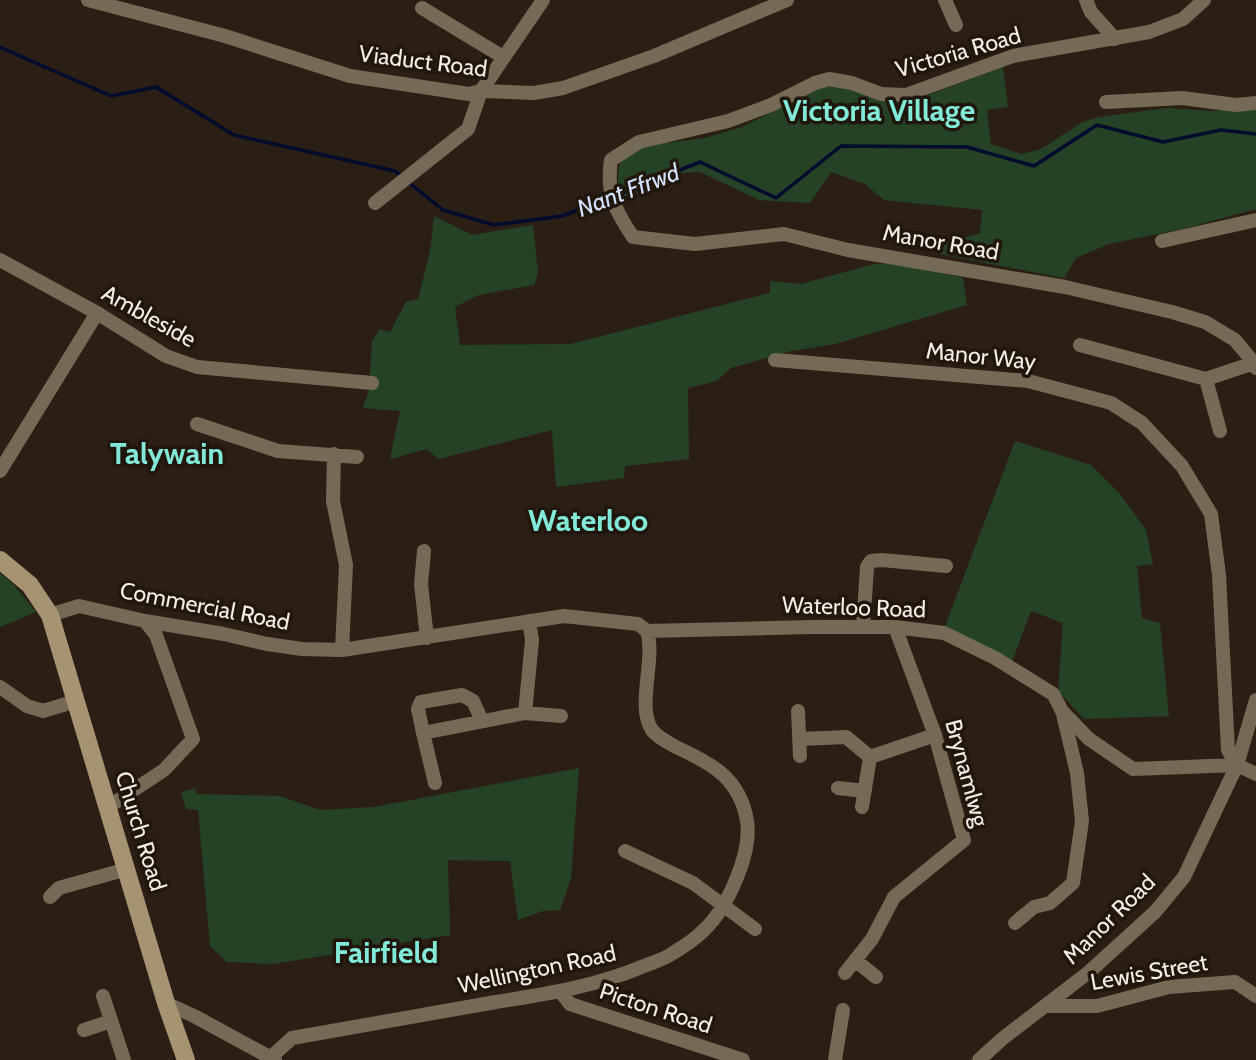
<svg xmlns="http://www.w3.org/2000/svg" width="1256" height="1060" font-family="Cabin,sans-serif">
<rect width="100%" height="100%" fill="#2b1f15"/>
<path fill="#254227" d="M 1003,67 L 1008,107 L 987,110 L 991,144 L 1021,154 L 1039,150 L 1083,122 L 1099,117 L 1167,108 L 1212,111 L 1256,108 L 1256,209 L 1186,228 L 1109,244 L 1076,258 L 1064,278 L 939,254 L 933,246 L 980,233 L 982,210 L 884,200 L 865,184 L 831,172 L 810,203 L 759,200 L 700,172 L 682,173 L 616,202 L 619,165 L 630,152 L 659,144 L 705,138 L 742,127 L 820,88 L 836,84 L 877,96 L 915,100 Z
M 434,216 L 472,235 L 533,225 L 538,273 L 534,285 L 479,295 L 455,307 L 460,345 L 570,344 L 770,293 L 770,281 L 801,284 L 874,264 L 899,263 L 963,278 L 967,305 L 835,344 L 791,351 L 731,368 L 717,381 L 688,388 L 689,459 L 625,466 L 624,478 L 556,487 L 552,430 L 438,459 L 427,449 L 390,459 L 400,411 L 363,408 L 369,389 L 372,341 L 380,329 L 390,332 L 406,302 L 418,299 L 430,251 Z
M 1015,441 L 1091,465 L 1121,495 L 1146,530 L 1153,564 L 1137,566 L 1142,618 L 1160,623 L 1169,716 L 1084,719 L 1058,691 L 1063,623 L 1031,611 L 1011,664 L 944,629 Z
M 0,573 L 13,584 L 36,612 L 0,627 Z
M 579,768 L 571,879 L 560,910 L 543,911 L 518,920 L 510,861 L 448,860 L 450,935 L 273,964 L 227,962 L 210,946 L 198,810 L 186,809 L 181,792 L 195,788 L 196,794 L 280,796 L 320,810 L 374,807 Z"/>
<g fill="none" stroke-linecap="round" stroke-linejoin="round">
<path stroke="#000b2e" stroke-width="3.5" d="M 0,47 L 111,96 L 156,87 L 234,135 L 395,171 L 401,176
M 407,181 L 443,210 L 494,225 L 562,216 L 610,198
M 617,195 L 700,162 L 776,198 L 841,146 L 967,147 L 1034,166 L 1097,125 L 1163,142 L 1221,130 L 1256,134"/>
<path stroke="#756a56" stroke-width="14" d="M 88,0 L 225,36 L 350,76 L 469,94 L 481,91 L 534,93 L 563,88 L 654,56 L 787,0
M 945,0 L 956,25
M 1086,0 L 1091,12 L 1115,39
M 1204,0 L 1183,19 L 1149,32 L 1013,56 L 906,95 L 881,94 L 852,83 L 829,79 L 815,83 L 771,105 L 728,121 L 639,142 L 611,160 C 606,194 615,210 633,237 L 695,244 L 784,234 L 848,250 L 1065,287 L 1172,312 L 1205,322 L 1235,340 L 1254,363 L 1256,368
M 422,8 L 503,57
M 1106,102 L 1182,98 L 1236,105 L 1256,103
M 375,203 L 468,129 L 481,91 L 543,0
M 1162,241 L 1256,220
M 0,260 L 97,313 L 166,356 L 197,367 L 372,383
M 1080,345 L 1206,379 L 1254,363
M 775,360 L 1028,381 L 1111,403 L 1142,423 L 1182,466 L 1211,514 L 1219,575 L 1228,750 L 1237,765
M 1206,379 L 1220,431
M 197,424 L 278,451 L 357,457
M 334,454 L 333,501 L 346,565 L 342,650
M 0,471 L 97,313
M 424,551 L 421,584 L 427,638
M 50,615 L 79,606 L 145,621 L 224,634 L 267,644 L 302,649 L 342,650 L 564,616 L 638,624 L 647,631 L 812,627 L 895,627 L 944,633 L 995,658 L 1053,694 L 1062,711 L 1089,739 L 1133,769 L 1237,765 L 1256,774
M 863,627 L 867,567 L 871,561 L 882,560 L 946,566
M 0,687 L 27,706 L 43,711 L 76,701
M 798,711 L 800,756
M 525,713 L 561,716
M 423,733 L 418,709 L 421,702 L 462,695 L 473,701 L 482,721
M 800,739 L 846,737 L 870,757
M 870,757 L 935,735
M 435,783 L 423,733 L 525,713 L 532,640 L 529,621
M 838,788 L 865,791
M 108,807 L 164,770 L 193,739 L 156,635 L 145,621
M 862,807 L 870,757
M 625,851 L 693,883 L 755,929
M 50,897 L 59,888 L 127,869
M 1015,923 L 1034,907 L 1050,903 L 1073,883 L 1082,821 L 1077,773 L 1063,714
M 855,960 L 876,977
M 845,973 L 872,939 L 894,897 L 964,840 L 935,735 L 895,627
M 560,991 L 570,1004 L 743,1060
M 103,996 L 124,1060
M 166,1003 L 196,1017 L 275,1060
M 1045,1006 L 1097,1006 L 1169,987 L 1235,982 L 1256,996
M 84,1030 L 111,1021
M 270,1058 L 292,1038 C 360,1026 428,1014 496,1002 C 546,994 597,986 644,966 C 654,962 665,959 673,953 C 683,947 695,939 703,931 C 727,909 752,854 747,821 C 740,779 713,764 678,748 C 669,743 658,738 652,730 C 636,706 656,660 647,631
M 835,1060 L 843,1010
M 979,1060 L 1002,1039 L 1089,972 L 1155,912 L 1184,877 L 1237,765 L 1256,700"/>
<path stroke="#a59372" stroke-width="18" d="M 0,560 L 30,585 L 50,615 L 166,1003 L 186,1060"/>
</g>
<g text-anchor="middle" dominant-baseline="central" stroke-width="7" stroke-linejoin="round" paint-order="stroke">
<g font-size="23" fill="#f7eee7" stroke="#21160c">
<text transform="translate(958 52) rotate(-16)">Victoria Road</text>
<text transform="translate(423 61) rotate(7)">Viaduct Road</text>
<text transform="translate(941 242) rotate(10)">Manor Road</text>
<text transform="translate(149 316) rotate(29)">Ambleside</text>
<text transform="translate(981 356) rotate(6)">Manor Way</text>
<text transform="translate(205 606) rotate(11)">Commercial Road</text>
<text transform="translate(854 607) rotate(2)">Waterloo Road</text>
<text transform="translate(967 773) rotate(75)">Brynamlwg</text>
<text transform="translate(141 831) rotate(73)">Church Road</text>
<text transform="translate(1109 919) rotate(-44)">Manor Road</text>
<text transform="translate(537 969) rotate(-12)">Wellington Road</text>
<text transform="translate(1149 972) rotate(-10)">Lewis Street</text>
<text transform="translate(656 1008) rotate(18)">Picton Road</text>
</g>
<g font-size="24" font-style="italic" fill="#d4e3ff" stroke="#21160c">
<text transform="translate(628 190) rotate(-21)">Nant Ffrwd</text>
</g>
<g font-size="30" font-weight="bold" fill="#82e9d9" stroke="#21160c">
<text x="879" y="110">Victoria Village</text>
<text x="167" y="453">Talywain</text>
<text x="588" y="520">Waterloo</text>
<text x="386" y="952">Fairfield</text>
</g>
</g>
</svg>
